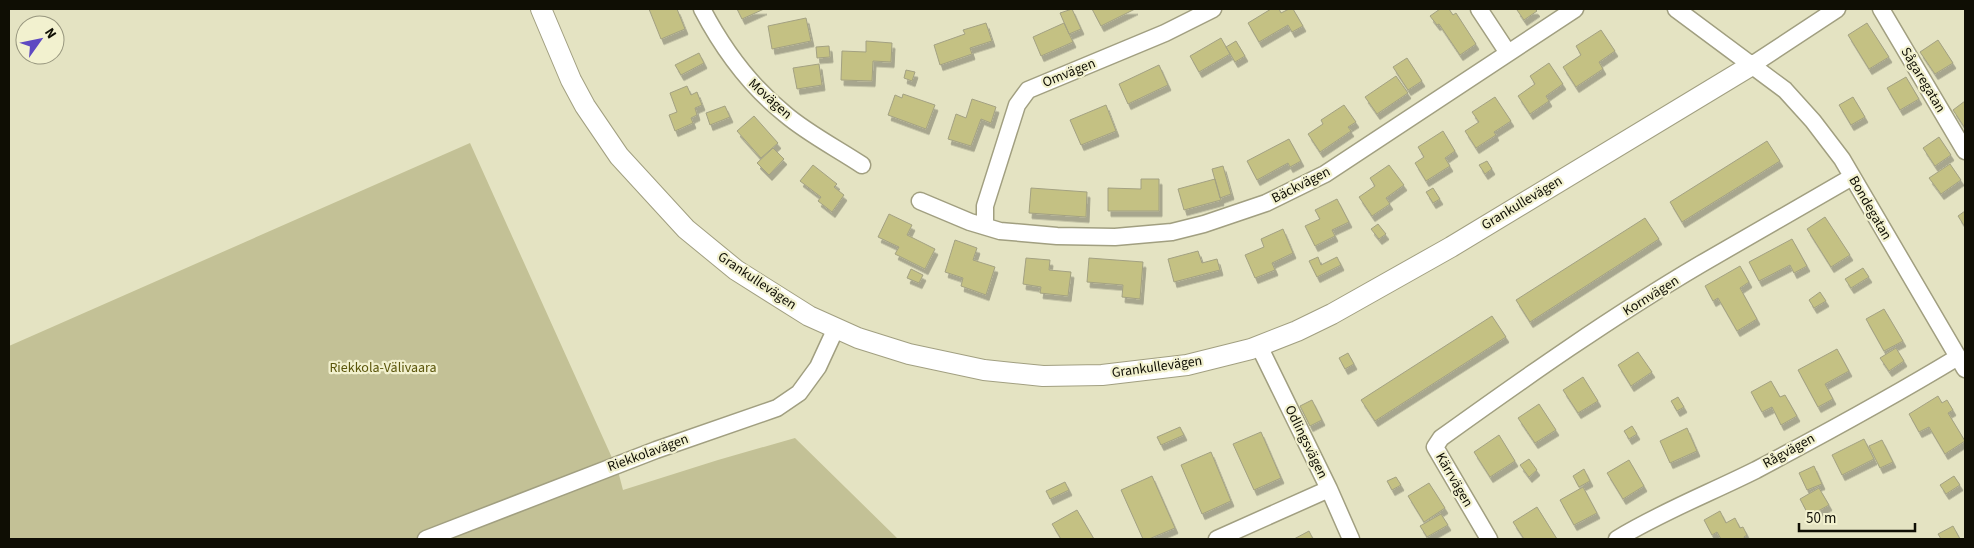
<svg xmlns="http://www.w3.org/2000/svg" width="1974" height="548" font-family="'Source Sans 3',sans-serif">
<defs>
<filter id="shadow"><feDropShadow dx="3" dy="5.5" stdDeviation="0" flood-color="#0004"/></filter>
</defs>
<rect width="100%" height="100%" fill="#e4e3c2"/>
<path fill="#c3c196" d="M 470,143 L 618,471 L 623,490 L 718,460 L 795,438 L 898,539 L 9,539 L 9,346 Z"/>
<path fill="#c4c183" stroke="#a3a182" filter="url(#shadow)" d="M 649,9 L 677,9 L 685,29 L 661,39 Z
M 737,9 L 764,9 L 742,19 Z
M 1072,9 L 1081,29 L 1069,34 L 1060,13 Z
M 1092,9 L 1135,9 L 1101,26 Z
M 1271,9 L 1279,9 L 1281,13 L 1289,9 L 1293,9 L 1303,26 L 1292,32 L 1288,25 L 1259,42 L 1248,23 Z
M 1440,9 L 1449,9 L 1453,15 L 1456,13 L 1476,44 L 1460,55 L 1439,24 L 1437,25 L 1430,16 Z
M 1519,9 L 1535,9 L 1537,11 L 1524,20 L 1517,10 Z
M 806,18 L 811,41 L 772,49 L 768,26 Z
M 986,23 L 992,41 L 970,48 L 972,54 L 940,65 L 934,45 L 965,34 L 963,30 Z
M 1064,23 L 1073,42 L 1041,56 L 1033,37 Z
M 1867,23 L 1889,57 L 1869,69 L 1848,35 Z
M 1601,30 L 1615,51 L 1599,62 L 1603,69 L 1576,87 L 1563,67 L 1581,55 L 1576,46 Z
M 1221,38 L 1230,54 L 1199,72 L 1190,56 Z
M 1938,40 L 1953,63 L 1935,74 L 1920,52 Z
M 866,41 L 892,43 L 891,62 L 873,61 L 872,81 L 841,80 L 842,51 L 866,52 Z
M 1236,41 L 1245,56 L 1235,62 L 1226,47 Z
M 829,46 L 830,57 L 817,58 L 816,47 Z
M 699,53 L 704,63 L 681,75 L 675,65 Z
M 1407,58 L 1422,81 L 1408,90 L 1393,67 Z
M 1549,63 L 1563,84 L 1546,96 L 1549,101 L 1530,114 L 1518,96 L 1535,84 L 1530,76 Z
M 819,64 L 822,85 L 797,89 L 793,68 Z
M 1159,65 L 1168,85 L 1128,104 L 1119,84 Z
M 906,70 L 915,72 L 912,81 L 904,78 Z
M 1396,76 L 1408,93 L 1377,114 L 1365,97 Z
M 1906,77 L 1919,99 L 1900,110 L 1887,88 Z
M 687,86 L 691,95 L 697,92 L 702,105 L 695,108 L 697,115 L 691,118 L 693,123 L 675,131 L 669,115 L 677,112 L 670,93 Z
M 903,94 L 935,105 L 926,129 L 888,115 L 895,95 L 902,98 Z
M 1495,97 L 1511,121 L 1494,132 L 1496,135 L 1476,148 L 1465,131 L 1479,122 L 1472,112 Z
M 1853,97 L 1865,117 L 1851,125 L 1839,105 Z
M 972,99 L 996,107 L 991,123 L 981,119 L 971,146 L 948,139 L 956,114 L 966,118 Z
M 1965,101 L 1965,128 L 1953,110 Z
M 1106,105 L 1116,131 L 1081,145 L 1070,120 Z
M 1344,105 L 1356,122 L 1348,127 L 1351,131 L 1320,152 L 1308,134 L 1323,124 L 1321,120 Z
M 725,106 L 730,117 L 710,125 L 706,113 Z
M 754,116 L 778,143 L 761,158 L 737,131 Z
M 1443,131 L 1455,151 L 1445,158 L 1450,166 L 1426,181 L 1415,163 L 1424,157 L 1418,147 Z
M 1939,137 L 1951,155 L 1935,166 L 1923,148 Z
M 1289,139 L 1301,161 L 1290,167 L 1288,163 L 1257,180 L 1247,161 Z
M 1767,141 L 1780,161 L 1682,222 L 1670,202 Z
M 773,148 L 784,159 L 769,175 L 757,163 Z
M 1487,161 L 1492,169 L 1485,174 L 1479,165 Z
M 1950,164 L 1961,180 L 1941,194 L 1929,178 Z
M 813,165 L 837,184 L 834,187 L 844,195 L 832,212 L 818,201 L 821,197 L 800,181 Z
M 1389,165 L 1404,185 L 1386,198 L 1390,204 L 1372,216 L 1359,197 L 1375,186 L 1370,178 Z
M 1223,166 L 1231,194 L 1220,198 L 1212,169 Z
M 1141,179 L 1159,179 L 1159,211 L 1108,211 L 1108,188 L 1141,189 Z
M 1215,179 L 1221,200 L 1184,210 L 1178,189 Z
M 1031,188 L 1087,192 L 1086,217 L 1029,213 Z
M 1433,188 L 1440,199 L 1433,203 L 1426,192 Z
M 1337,199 L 1349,222 L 1332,230 L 1335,236 L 1315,246 L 1305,226 L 1320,219 L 1315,210 Z
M 1965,211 L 1965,227 L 1958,216 Z
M 889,214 L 912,225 L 907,235 L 935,249 L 925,269 L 895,254 L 899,247 L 878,237 Z
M 1825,217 L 1850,255 L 1831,267 L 1807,229 Z
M 1645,218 L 1659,239 L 1530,322 L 1516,300 Z
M 1378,224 L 1386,234 L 1379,239 L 1371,229 Z
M 1283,229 L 1293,253 L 1272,263 L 1275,270 L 1255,278 L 1245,255 L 1264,247 L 1261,239 Z
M 1792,239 L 1807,266 L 1794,273 L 1790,265 L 1759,281 L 1749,262 Z
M 955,240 L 977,248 L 973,260 L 995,267 L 986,295 L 961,286 L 963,278 L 945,272 Z
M 1198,251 L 1202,263 L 1217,259 L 1220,270 L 1174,282 L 1168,259 Z
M 1318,257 L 1321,265 L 1337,257 L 1341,265 L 1317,277 L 1309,261 Z
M 1026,258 L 1050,260 L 1049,270 L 1071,272 L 1068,296 L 1040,293 L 1041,287 L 1023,284 Z
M 1089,258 L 1143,262 L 1140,299 L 1122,297 L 1123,285 L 1087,282 Z
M 1740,266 L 1749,282 L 1740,288 L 1757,319 L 1737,331 L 1718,298 L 1713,301 L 1705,286 Z
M 1863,268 L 1869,277 L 1851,288 L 1845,279 Z
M 911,269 L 923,275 L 919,283 L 907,278 Z
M 1820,292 L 1826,301 L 1814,308 L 1809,300 Z
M 1884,309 L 1903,341 L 1884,351 L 1866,319 Z
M 1492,316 L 1506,337 L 1375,421 L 1361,400 Z
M 1896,348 L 1904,361 L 1889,371 L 1880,358 Z
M 1837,349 L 1849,371 L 1825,384 L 1833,399 L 1818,407 L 1798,370 Z
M 1638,352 L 1652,372 L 1631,386 L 1618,365 Z
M 1348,353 L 1354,364 L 1345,369 L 1339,358 Z
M 1583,377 L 1598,401 L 1578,413 L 1563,390 Z
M 1771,381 L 1780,397 L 1785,395 L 1797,416 L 1781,425 L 1772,407 L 1762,412 L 1751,392 Z
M 1938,396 L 1942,403 L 1947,400 L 1953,410 L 1948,413 L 1965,441 L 1945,454 L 1929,427 L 1919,432 L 1909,414 Z
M 1678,397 L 1684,407 L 1677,411 L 1671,401 Z
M 1312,400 L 1322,420 L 1310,426 L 1300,406 Z
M 1539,404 L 1556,430 L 1535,443 L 1518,418 Z
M 1632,426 L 1637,434 L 1629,439 L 1624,431 Z
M 1180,427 L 1184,435 L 1161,445 L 1157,437 Z
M 1687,428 L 1697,451 L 1670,463 L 1660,441 Z
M 1261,432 L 1281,478 L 1254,490 L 1233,444 Z
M 1499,435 L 1515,461 L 1490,477 L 1474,452 Z
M 1864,439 L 1874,459 L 1842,475 L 1832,455 Z
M 1882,440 L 1893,462 L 1880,468 L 1869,446 Z
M 1211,452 L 1231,501 L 1202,514 L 1181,465 Z
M 1529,459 L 1537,470 L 1529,477 L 1520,465 Z
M 1629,460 L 1644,486 L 1623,499 L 1607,473 Z
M 1814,466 L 1822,484 L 1807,490 L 1799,473 Z
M 1584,469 L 1590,481 L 1579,487 L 1573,476 Z
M 1152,476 L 1175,528 L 1149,539 L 1143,539 L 1121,490 Z
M 1954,476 L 1960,485 L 1946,494 L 1940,485 Z
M 1396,477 L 1401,485 L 1392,490 L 1387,481 Z
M 1065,482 L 1069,490 L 1050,499 L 1046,491 Z
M 1429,483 L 1445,508 L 1424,522 L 1408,496 Z
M 1583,487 L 1597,513 L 1574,525 L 1560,500 Z
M 1819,488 L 1829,505 L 1809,516 L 1800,499 Z
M 1537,507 L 1557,539 L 1524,539 L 1513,522 Z
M 1077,510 L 1094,539 L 1061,539 L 1052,524 Z
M 1720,511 L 1726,523 L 1735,518 L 1740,528 L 1743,527 L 1747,535 L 1744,537 L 1745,539 L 1721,539 L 1717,532 L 1712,535 L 1704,520 Z
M 1441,514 L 1448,525 L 1427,537 L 1420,526 Z
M 1953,526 L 1960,539 L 1941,539 L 1938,534 Z
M 1309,531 L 1313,539 L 1294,539 Z"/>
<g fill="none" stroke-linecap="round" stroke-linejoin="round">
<g stroke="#a19f80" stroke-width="19">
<path id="minor" d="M 702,9 C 723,49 749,85 785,114 C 807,133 838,149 862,165
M 1479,9 L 1508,53
M 1676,9 L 1785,90 L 1813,121 L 1842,159 L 1965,369
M 1881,9 L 1965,151
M 1752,65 L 1837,9
M 920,201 L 970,222 L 1000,231 L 1057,236 L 1115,237 L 1172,232 L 1204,224 L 1266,203 L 1325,174 L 1575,9
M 985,226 L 985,206 L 1017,105 L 1028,90 L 1165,33 L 1213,9
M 1259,346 L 1329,489 L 1351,539
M 426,539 L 656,450 L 777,408 L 799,393 L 818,367 L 836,328
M 1217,539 L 1329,489
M 1489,539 L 1435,447 L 1441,438 C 1526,377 1611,317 1701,264 C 1751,235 1802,206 1852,177
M 1617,539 C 1661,512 1710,493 1756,470 C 1824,434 1892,397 1958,357"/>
</g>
<g stroke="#a19f80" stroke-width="22">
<path id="tertiary" d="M 541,9 L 571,80 L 585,106 L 619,156 L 686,229 L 736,270 L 809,316 L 858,338 L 909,354 L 984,370 L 1043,376 L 1102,375 L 1187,365 L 1251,349 L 1297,331 L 1332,314 L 1451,247 L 1752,65"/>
</g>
<use href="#minor" stroke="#fff" stroke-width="16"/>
<use href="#tertiary" stroke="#fff" stroke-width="20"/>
</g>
<g text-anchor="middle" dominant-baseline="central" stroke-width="4.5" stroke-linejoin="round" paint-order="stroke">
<g font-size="14" fill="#0f0e04" stroke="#f2f1cf">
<text transform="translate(1069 73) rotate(-22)">Omvägen</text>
<text transform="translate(1923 80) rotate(59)">Sågaregatan</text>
<text transform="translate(770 99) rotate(42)">Movägen</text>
<text transform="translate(1301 185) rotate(-27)">Bäckvägen</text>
<text transform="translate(1522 203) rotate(-31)">Grankullevägen</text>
<text transform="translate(1870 208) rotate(60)">Bondegatan</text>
<text transform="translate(757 281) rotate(34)">Grankullevägen</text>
<text transform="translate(1651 296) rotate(-32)">Kornvägen</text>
<text transform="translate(1157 367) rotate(-8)">Grankullevägen</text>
<text transform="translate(1306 442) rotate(64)">Odlingsvägen</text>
<text transform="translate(1789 451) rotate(-29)">Rågvägen</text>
<text transform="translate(648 453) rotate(-20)">Riekkolavägen</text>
<text transform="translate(1454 480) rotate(60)">Kärrvägen</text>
</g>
<g font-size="14" fill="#5b560c" stroke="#f2f1cf">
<text x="383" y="368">Riekkola-Välivaara</text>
</g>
</g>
<rect width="1974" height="548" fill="none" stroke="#0f0e04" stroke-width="20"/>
<g transform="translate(40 40) rotate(57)"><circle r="24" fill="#f2f1cf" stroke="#97967e"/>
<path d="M0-4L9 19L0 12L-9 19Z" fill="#5e49c2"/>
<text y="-8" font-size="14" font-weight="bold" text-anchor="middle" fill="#0f0e04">N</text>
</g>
<path d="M1799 523v8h116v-8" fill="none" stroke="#0f0e04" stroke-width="2.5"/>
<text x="1806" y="523" font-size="15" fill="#0f0e04" stroke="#f2f1cf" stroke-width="4" paint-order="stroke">50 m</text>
</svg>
